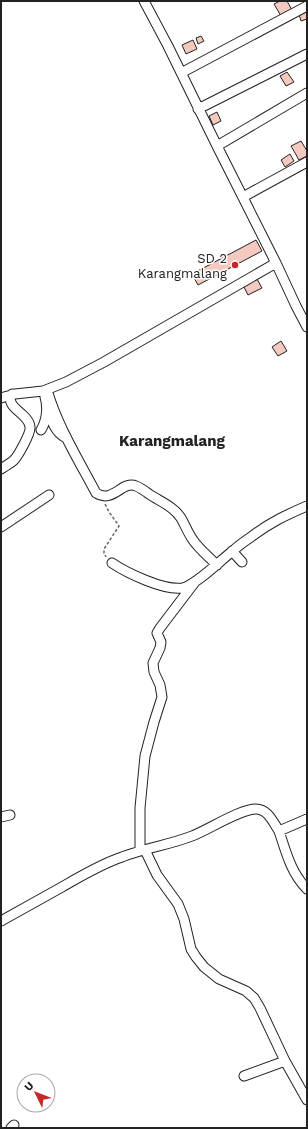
<svg xmlns="http://www.w3.org/2000/svg" width="308" height="1129" font-family="'Work Sans',sans-serif">
<rect width="100%" height="100%" fill="#fff"/>
<path fill="#f3c9c0" stroke="#222" d="M 280,1 L 287,1 L 292,10 L 281,16 L 274,4 Z
M 307,12 L 307,19 L 301,21 L 299,14 Z
M 201,36 L 204,41 L 198,44 L 196,38 Z
M 193,40 L 197,49 L 186,54 L 182,45 Z
M 287,72 L 294,82 L 286,86 L 280,76 Z
M 217,112 L 221,121 L 213,125 L 209,116 Z
M 301,141 L 307,151 L 307,156 L 299,160 L 291,146 Z
M 290,154 L 294,161 L 285,167 L 281,160 Z
M 256,240 L 262,251 L 198,285 L 192,274 Z
M 257,279 L 262,288 L 248,295 L 244,287 Z
M 281,341 L 287,351 L 278,356 L 272,347 Z"/>
<g fill="none" stroke-linecap="round" stroke-linejoin="round">
<g stroke="#222" stroke-width="11">
<path id="minor" d="M 144,1 L 168,46 L 217,146 L 276,263 L 296,306 L 307,327
M 181,73 L 307,6
M 198,109 L 307,54
M 217,146 L 307,93
M 243,197 L 307,162
M 47,390 C 58,427 78,459 96,493 C 113,504 122,480 136,486 C 141,488 145,491 149,494 C 161,502 173,506 181,518 C 185,525 188,533 193,540 C 199,549 209,557 217,565
M 1,398 L 15,394 L 43,391 L 66,382 L 104,362 L 276,263
M 49,411 C 52,422 55,432 66,438
M 41,430 C 47,420 48,407 45,397
M 1,469 C 5,466 10,464 14,460 C 18,456 31,433 30,427 C 29,413 4,408 12,394
M 1,527 L 49,495
M 232,551 L 242,562
M 112,563 C 127,573 164,591 183,588 C 196,585 222,559 234,550 C 239,545 245,541 251,537 C 269,523 286,515 307,506
M 1,817 L 10,815
M 279,831 C 286,852 291,873 307,889
M 145,850 L 157,875 L 178,904 L 184,919 L 191,949 L 196,957 L 204,967 L 219,979 L 246,991 L 254,998 L 260,1008 L 285,1061 L 307,1100
M 140,851 L 140,808 L 145,756 L 154,722 L 162,697 L 160,685 L 154,672 L 153,663 L 160,648 L 161,642 L 157,633 L 160,628 L 195,582
M 1,921 C 21,910 42,898 62,887 C 81,876 101,864 122,857 C 145,848 169,845 192,836 C 208,830 240,809 256,809 C 268,809 273,822 279,831 L 307,819
M 244,1076 L 285,1061
M 11,1128 L 14,1125"/>
</g>
<path stroke="#646464" stroke-width="1.5" stroke-dasharray="3 2" stroke-linecap="butt" d="M 105,504 L 109,512 L 119,526 L 104,549 L 104,553 L 106,557"/>
<use href="#minor" stroke="#fff" stroke-width="9"/>
</g>
<circle fill="#c62828" stroke="#fff" stroke-width="1.5" cx="235" cy="265" r="4"/>
<g text-anchor="middle" dominant-baseline="central" stroke-width="3" stroke-linejoin="round" paint-order="stroke">
<g font-size="13" fill="#222" stroke="#fff" text-anchor="end">
<text x="227" y="258">SD 2<tspan x="227" dy="15">Karangmalang</tspan></text>
</g>
<g font-size="15" font-weight="bold" fill="#222" stroke="#fff">
<text x="172" y="441">Karangmalang</text>
</g>
</g>
<rect width="308" height="1129" fill="none" stroke="#222222" stroke-width="4"/>
<g transform="translate(36 1093) rotate(313)"><circle r="19" fill="#ffffff" stroke="#a7a7a7"/>
<path d="M0-3L7 15L0 10L-7 15Z" fill="#c62828"/>
<text y="-6" font-size="11" font-weight="bold" text-anchor="middle" fill="#222222">U</text>
</g>
</svg>
